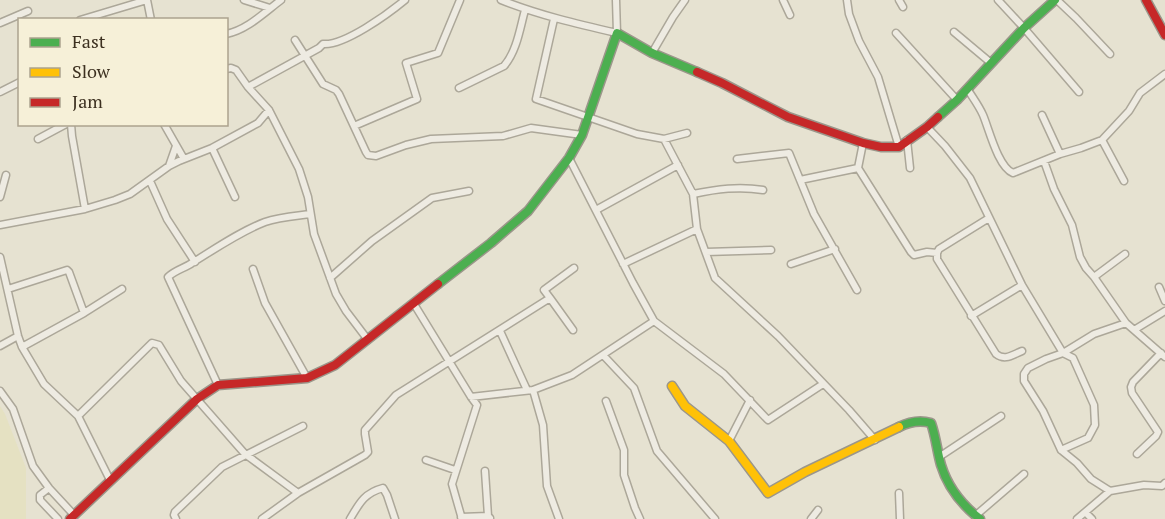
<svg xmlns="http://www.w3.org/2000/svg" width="1165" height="519" font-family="'PT Serif',serif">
<rect width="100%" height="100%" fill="#e6e2d1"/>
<path fill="#e5e1c2" d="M 0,406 L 5,414 L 26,468 L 26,519 L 0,519 Z"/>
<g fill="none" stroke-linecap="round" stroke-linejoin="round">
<g stroke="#aca799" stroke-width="9">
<path id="street" d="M 147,0 L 151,20
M 244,0 L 270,8
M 501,0 C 539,15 577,24 617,33 L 616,0
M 783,0 L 790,15
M 847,0 L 849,14 L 859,41 L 878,77 L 899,147
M 899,0 L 903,7
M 998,0 L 1024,28 L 1079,92
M 1057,0 L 1076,18 L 1110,54
M 554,19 L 536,99 L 637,134 L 664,139 L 687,133
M 80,20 L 147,0
M 0,23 L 28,11
M 954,32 L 991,63
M 896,33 L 957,100
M 226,34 C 247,30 265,12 281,0
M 295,40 L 323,84 L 336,90 L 339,94 L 366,152 L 368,155 L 376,156 L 406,145 L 431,139 L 503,136 L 531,128 L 582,135
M 652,53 L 673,17 L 685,0
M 226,69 L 231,68 L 236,70 L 248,87 L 269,110 L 299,169 L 308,197 L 314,234 L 336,294 L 346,311 L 368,340
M 248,87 L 319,48 L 323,44 C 344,46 388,14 405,0
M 459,88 L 504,66 C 517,51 520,28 525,10
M 968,90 C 973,98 979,106 983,115 C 989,129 998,167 1013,173 L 1060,154 L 1081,148 L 1102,140 L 1129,111 L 1140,93 L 1165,74
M 0,92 L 20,82
M 1042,115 L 1060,154
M 71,124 L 72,136 L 85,209
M 164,124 L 184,159
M 354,126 L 417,99 L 406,63 L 438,53 L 460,0
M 927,127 L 945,146 L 970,178 L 1022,285 L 1063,353 L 1073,358 L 1094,405 L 1095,425 L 1088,438 L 1061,450
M 38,139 L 66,124
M 664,139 L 693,194 L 697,229 L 715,278 L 778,336 L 849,410 L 875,440
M 907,140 L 910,168
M 1102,140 L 1124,181
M 212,148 L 235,197
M 569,158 L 633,283 L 654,321 L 724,374 L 768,420 L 823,384
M 737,159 L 789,153 L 814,214 L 857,290
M 1044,161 L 1054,189 L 1072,225 L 1080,257 L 1086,268 L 1094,277 L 1126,323 L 1165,357
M 169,166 L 176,146
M 858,168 L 911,252 L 914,255 L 927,252 L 937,253
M 800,180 L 858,168 L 863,143
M 150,181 L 167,219 L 195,262
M 693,194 C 717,189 739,186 763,190
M 0,197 L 6,175
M 596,210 L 678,165
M 989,218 L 939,249 L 937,253 L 937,259 L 996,354 C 1005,361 1012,355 1022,351
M 0,225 L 85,209 L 115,200 L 130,194 L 169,166 L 179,161 L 212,148 L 258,123 L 269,110
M 706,252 L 771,250
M 0,257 L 18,336 L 22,347 L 44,384 L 78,416 L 110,480
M 623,264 L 697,229
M 791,264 L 835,249
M 253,269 L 265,303 L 307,378
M 1094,277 L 1125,254
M 330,278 L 372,241 L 432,198 L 469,191
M 1159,287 L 1165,301
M 8,289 L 67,270 L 69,272 L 84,313
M 550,298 L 573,330
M 414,304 L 471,397 L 477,405 L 452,484 L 462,519
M 971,316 L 1022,285
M 1126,323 L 1094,334 L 1063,353 L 1046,359 L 1028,368 L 1024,374 L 1024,381 L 1043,411 L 1061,450 L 1077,463 L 1091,479 L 1110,491 L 1144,485 L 1162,486 L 1165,483
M 1134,330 L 1165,311
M 500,331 L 527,390
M 0,346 L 18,336
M 22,347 L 84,313 L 122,289
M 603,355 L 634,388 L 657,451 L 715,519
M 218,385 L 168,277 C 175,270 185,268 192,263 C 215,249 239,232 265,222 C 279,217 295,216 310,214
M 533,390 L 543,425 L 547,486 L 559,519
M 0,391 L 13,409 L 33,466 L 49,488 L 74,515
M 471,397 L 533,390 L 572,375 L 654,321
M 606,401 L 624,450 L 624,475 L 635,508 L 640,519
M 78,416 L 152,343 L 159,345 L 181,381 L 245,454 L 298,493
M 729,441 L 750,400
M 1137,454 L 1156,436 L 1158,432 L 1132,393 L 1131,387 L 1133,382 L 1161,353
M 939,457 L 1001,416
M 426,460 L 455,470
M 485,471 L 488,516
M 49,488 L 40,495 L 40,500 L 58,519
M 899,493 L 900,519
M 1086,513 L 1092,519
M 975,516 L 1024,474
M 461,517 L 488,516 L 490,518
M 176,519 L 174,515 L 175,512 L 222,467 L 303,426
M 262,519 L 298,493 L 365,455 L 368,452 L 365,434 L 365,430 L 396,395 L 550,298 L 544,290 L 574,268
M 350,519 C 359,504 364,493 383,488 L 387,495 L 395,519
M 811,519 L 818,510
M 1077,519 L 1110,491"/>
</g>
<g stroke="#9b968a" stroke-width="11">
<path id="fast" d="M 938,117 L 957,100 L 1024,28 L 1055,0
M 438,284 L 491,243 L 528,211 L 569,158 L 582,135 L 617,33 L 652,53 L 697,72
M 899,427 C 909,422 920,420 931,423 C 936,437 937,451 941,465 C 948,488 962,505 980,519"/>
</g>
<g stroke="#9b968a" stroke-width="11">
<path id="slow" d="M 672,386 L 685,406 L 729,441 L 768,493 L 805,472 L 899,427"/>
</g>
<g stroke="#9b968a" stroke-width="11">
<path id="jam" d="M 1146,0 L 1165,35
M 697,72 L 722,83 L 788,117 L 863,143 L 881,147 L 899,147 L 927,127 L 938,117
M 70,519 L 197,399 L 218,385 L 307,378 L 335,365 L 438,284"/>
</g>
<use href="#street" stroke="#eeebe2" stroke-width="6"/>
<use href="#fast" stroke="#4caf50" stroke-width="8"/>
<use href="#slow" stroke="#ffc107" stroke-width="8"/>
<use href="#jam" stroke="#c62828" stroke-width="8"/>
</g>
<rect x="18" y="18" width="210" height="108" fill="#f6f0d8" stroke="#aca38e" stroke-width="1.5"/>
<rect x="30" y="38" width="30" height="9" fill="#4caf50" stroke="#aca38e" stroke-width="1.5"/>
<text x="72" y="48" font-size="18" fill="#3c3020">Fast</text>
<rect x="30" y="68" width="30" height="9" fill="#ffc107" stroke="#aca38e" stroke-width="1.5"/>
<text x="72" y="78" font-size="18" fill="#3c3020">Slow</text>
<rect x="30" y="98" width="30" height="9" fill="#c62828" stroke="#aca38e" stroke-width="1.5"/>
<text x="72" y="108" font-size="18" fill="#3c3020">Jam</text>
</svg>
